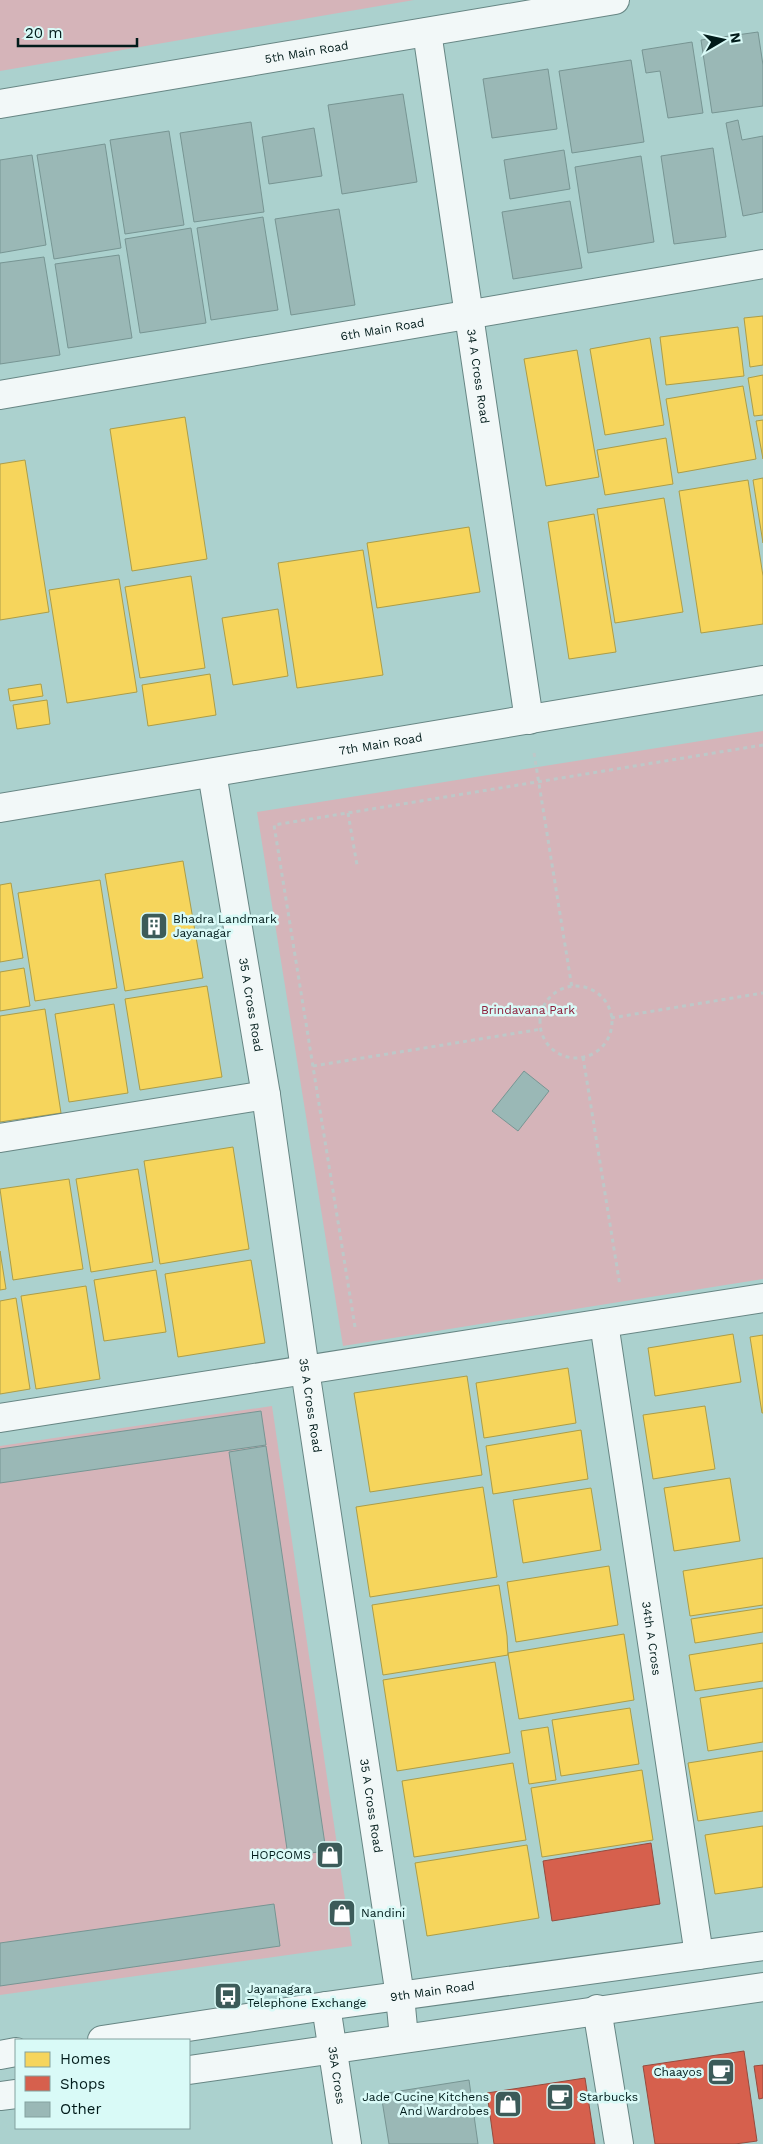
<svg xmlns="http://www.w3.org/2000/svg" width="763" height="2144" font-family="'Work Sans',sans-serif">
<rect width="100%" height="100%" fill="#abd1ce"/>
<path fill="#d5b4b9" d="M 0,0 L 414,0 L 0,71 Z
M 763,731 L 763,1279 L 343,1346 L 257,812 Z
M 272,1406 L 352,1946 L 0,1995 L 0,1446 Z"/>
<path fill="#f6d55c" stroke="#ac9d48" d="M 763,316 L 763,365 L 750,367 L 744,318 Z
M 738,327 L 744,376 L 666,385 L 660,337 Z
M 650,338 L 664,425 L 605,435 L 590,349 Z
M 577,350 L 599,477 L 546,486 L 524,359 Z
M 763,375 L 763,415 L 754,416 L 748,378 Z
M 743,386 L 756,459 L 678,473 L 666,399 Z
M 185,417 L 207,559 L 132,571 L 110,429 Z
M 763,420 L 763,459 L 756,421 Z
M 666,438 L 673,484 L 605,495 L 597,450 Z
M 25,460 L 49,612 L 0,620 L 0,464 Z
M 763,478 L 763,543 L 753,480 Z
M 748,480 L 763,576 L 763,624 L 701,633 L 679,491 Z
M 664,498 L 683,612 L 615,623 L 597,509 Z
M 594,514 L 616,652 L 569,659 L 548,522 Z
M 469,527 L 480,592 L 377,608 L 367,543 Z
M 363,550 L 383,675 L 297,688 L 278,563 Z
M 191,576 L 205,668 L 140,678 L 125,587 Z
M 119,579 L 137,692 L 67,703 L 49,590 Z
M 278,609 L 288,676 L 233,685 L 222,618 Z
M 210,674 L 216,715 L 148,726 L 142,685 Z
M 41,684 L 43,696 L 10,701 L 8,689 Z
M 47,700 L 50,724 L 17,729 L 13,705 Z
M 183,861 L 203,978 L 125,991 L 105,874 Z
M 100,880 L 117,988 L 35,1001 L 18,893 Z
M 11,883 L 23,958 L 0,962 L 0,885 Z
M 24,968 L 30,1006 L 0,1011 L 0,972 Z
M 207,986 L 222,1077 L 140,1090 L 125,999 Z
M 114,1004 L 128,1093 L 69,1102 L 55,1014 Z
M 45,1009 L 61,1113 L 0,1122 L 0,1016 Z
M 233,1147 L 249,1249 L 160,1264 L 144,1161 Z
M 138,1169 L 153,1262 L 91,1272 L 76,1179 Z
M 69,1179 L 83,1269 L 13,1280 L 0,1189 Z
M 0,1251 L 6,1289 L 0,1290 Z
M 251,1260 L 265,1343 L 178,1357 L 165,1274 Z
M 156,1270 L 166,1332 L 104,1341 L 94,1280 Z
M 86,1286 L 100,1379 L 36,1389 L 21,1296 Z
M 16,1298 L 30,1389 L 0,1394 L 0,1301 Z
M 733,1334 L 741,1382 L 655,1396 L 648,1348 Z
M 763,1335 L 763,1413 L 762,1413 L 750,1337 Z
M 568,1368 L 576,1423 L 484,1438 L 476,1383 Z
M 467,1376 L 482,1475 L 370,1492 L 354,1393 Z
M 705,1406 L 715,1469 L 653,1479 L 643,1415 Z
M 581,1430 L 588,1479 L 493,1494 L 486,1446 Z
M 730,1478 L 740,1541 L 674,1551 L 664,1488 Z
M 483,1487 L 497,1577 L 370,1597 L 356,1507 Z
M 591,1488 L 601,1550 L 523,1563 L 513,1500 Z
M 763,1558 L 763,1605 L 690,1616 L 683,1571 Z
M 609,1566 L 618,1625 L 516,1642 L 507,1582 Z
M 499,1585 L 507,1636 L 508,1655 L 383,1675 L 372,1605 Z
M 763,1608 L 763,1632 L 695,1643 L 691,1619 Z
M 624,1634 L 634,1700 L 519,1719 L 508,1653 Z
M 763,1643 L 763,1681 L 695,1691 L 689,1655 Z
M 495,1662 L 510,1753 L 397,1771 L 383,1680 Z
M 763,1688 L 763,1742 L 708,1751 L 700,1698 Z
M 630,1708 L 639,1764 L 561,1776 L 552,1720 Z
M 548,1727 L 556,1780 L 529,1784 L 521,1731 Z
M 763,1751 L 763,1811 L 698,1821 L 688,1763 Z
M 513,1763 L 526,1840 L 414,1857 L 402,1781 Z
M 642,1770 L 653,1840 L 542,1857 L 531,1788 Z
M 763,1826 L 763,1887 L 715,1894 L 705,1835 Z
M 527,1845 L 539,1918 L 427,1936 L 415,1863 Z"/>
<path fill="#d6604d" stroke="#964b3e" d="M 651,1843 L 660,1904 L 552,1921 L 543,1861 Z
M 744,2051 L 757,2141 L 735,2144 L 655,2144 L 643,2066 Z
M 763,2065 L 763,2098 L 759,2099 L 754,2066 Z
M 585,2078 L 595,2144 L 494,2144 L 487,2093 Z"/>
<path fill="#9ab8b6" stroke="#779593" d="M 758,32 L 763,65 L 763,106 L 712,113 L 701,40 Z
M 692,42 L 703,113 L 668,118 L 660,71 L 646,73 L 642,50 Z
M 631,60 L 644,142 L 572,153 L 559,71 Z
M 548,69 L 557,129 L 492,138 L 483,79 Z
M 403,94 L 417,182 L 342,194 L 328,105 Z
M 738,120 L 742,140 L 763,136 L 763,212 L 743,216 L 726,123 Z
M 251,122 L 264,212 L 194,222 L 180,133 Z
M 314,128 L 322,176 L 269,184 L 262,137 Z
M 169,131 L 184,225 L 125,234 L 110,140 Z
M 105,144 L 121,248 L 54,259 L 37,155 Z
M 713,148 L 726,237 L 674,244 L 661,156 Z
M 564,150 L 570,189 L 510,199 L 504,160 Z
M 32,155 L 46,245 L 0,253 L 0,160 Z
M 641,156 L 654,242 L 588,253 L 575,167 Z
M 570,201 L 582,268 L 513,279 L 502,212 Z
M 339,209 L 355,305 L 291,315 L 275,219 Z
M 263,217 L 278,310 L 211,320 L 197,228 Z
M 191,228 L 206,323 L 140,333 L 125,239 Z
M 119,255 L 132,338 L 68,348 L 55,264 Z
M 44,257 L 60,355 L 0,364 L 0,263 Z
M 524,1071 L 549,1091 L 518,1131 L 492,1111 Z
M 261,1411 L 266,1445 L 0,1483 L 0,1449 Z
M 266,1446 L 326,1851 L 288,1856 L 229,1452 Z
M 274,1904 L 280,1946 L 0,1986 L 0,1943 Z
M 469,2080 L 478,2144 L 389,2144 L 381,2094 Z"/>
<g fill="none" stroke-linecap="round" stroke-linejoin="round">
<g stroke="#678684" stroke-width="30">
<g id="minor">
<path id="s1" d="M 427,32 L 529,720"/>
<path id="s2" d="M 0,104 L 615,0"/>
<path id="s3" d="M 0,395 L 763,264"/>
<path id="s4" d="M 212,773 L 266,1095 L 305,1370 L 400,1996 L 404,2038"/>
<path id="s5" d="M 0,808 L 763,680"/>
<path d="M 0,1138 L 266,1095"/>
<path id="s6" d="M 604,1323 L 699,1955"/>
<path d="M 0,1418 L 763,1298"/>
<path id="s7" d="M 326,2006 L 347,2144"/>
<path d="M 597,2009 L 619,2144"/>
</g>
</g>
<g stroke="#678684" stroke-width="30">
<g id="major">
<path id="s8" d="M 102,2040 L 326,2006 L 763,1946"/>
<path d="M 0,2055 L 16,2052"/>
<path d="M 189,2070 C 380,2043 571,2013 763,1987"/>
<path d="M 0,2096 L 16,2094"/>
</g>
</g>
<path stroke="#bdc8c8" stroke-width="3" stroke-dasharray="4 4" stroke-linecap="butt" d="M 534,753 L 572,988
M 348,813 L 357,865
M540 1022a36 36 0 1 1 72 0a36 36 0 1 1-72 0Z
M 611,1018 L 763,993
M 583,1057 L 620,1286
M 313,1066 L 542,1029
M 355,1327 L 274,825 L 763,745"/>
<use href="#minor" stroke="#f2f8f8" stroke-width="28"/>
<use href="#major" stroke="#f2f8f8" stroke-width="28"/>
</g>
<defs>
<g id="building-square" transform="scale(1.4375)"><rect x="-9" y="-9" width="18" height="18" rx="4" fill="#3c5b59" stroke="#d9faf7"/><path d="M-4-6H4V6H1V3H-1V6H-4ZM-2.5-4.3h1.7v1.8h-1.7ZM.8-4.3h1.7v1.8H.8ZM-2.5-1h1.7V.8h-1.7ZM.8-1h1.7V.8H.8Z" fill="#fff"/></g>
<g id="shop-square" transform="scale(1.4375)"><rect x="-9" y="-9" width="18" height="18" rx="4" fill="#3c5b59" stroke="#d9faf7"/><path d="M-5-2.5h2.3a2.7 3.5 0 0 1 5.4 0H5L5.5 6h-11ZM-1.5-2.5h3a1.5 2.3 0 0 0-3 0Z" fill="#fff"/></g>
<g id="bus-square" transform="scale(1.4375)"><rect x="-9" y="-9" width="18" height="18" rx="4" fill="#3c5b59" stroke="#d9faf7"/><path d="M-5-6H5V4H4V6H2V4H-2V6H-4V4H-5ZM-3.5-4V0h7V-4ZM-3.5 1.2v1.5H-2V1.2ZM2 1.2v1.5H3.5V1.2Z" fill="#fff"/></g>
<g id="cafe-square" transform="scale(1.4375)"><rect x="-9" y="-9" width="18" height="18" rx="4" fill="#3c5b59" stroke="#d9faf7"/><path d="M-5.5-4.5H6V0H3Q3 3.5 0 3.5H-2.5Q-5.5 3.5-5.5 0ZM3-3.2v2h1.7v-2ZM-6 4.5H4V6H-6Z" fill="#fff"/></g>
</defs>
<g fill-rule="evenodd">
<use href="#building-square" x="154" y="926"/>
<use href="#shop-square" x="330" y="1855"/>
<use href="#shop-square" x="342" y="1913"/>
<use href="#bus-square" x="228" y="1996"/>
<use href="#cafe-square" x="721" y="2072"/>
<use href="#cafe-square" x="560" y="2097"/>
<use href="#shop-square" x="508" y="2104"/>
</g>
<g text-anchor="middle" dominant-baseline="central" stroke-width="5" stroke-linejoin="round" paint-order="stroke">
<g font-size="12" fill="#011b1a" stroke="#d9faf7">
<text stroke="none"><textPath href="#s2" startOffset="311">5th Main Road</textPath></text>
<text stroke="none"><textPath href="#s3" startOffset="388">6th Main Road</textPath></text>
<text stroke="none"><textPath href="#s1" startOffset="348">34 A Cross Road</textPath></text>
<text stroke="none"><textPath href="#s5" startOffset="386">7th Main Road</textPath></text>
<text stroke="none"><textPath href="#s4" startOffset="235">35 A Cross Road</textPath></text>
<text stroke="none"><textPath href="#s4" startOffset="640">35 A Cross Road</textPath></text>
<text stroke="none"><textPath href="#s6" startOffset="319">34th A Cross</textPath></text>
<text stroke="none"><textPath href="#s4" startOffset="1045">35 A Cross Road</textPath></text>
<text stroke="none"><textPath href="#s8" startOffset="334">9th Main Road</textPath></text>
<text stroke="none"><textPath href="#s7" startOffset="70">35A Cross</textPath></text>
</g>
<g font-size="12" fill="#011b1a" stroke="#d9faf7" text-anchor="start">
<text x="173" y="919">Bhadra Landmark<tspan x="173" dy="14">Jayanagar</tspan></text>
<text x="311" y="1855" text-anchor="end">HOPCOMS</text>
<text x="361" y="1913">Nandini</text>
<text x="247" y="1989">Jayanagara<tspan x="247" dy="14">Telephone Exchange</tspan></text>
<text x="702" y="2072" text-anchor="end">Chaayos</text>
<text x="489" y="2097" text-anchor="end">Jade Cucine Kitchens<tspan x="489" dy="14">And Wardrobes</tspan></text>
<text x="579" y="2097">Starbucks</text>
</g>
<g font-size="12" fill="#8c1e3a" stroke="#d9faf7">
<text x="528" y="1010">Brindavana Park</text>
</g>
</g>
<rect x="15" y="2039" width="175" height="90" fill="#d9faf7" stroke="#83a19f"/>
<rect x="25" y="2052" width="25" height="15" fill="#f6d55c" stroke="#83a19f"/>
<text x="60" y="2064" font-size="15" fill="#011b1a">Homes</text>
<rect x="25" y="2076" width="25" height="15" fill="#d6604d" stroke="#83a19f"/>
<text x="60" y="2089" font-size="15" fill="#011b1a">Shops</text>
<rect x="25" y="2102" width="25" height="15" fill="#9ab8b6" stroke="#83a19f"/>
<text x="60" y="2114" font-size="15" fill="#011b1a">Other</text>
<g transform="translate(723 40) rotate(81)" stroke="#d9faf7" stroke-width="4" paint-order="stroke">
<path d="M0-4L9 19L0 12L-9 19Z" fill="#011b1a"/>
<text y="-8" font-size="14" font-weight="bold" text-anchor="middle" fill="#011b1a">N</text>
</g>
<path d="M18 38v8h119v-8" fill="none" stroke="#011b1a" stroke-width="2.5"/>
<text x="25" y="38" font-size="15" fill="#011b1a" stroke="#d9faf7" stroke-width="4" paint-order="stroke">20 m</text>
</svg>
